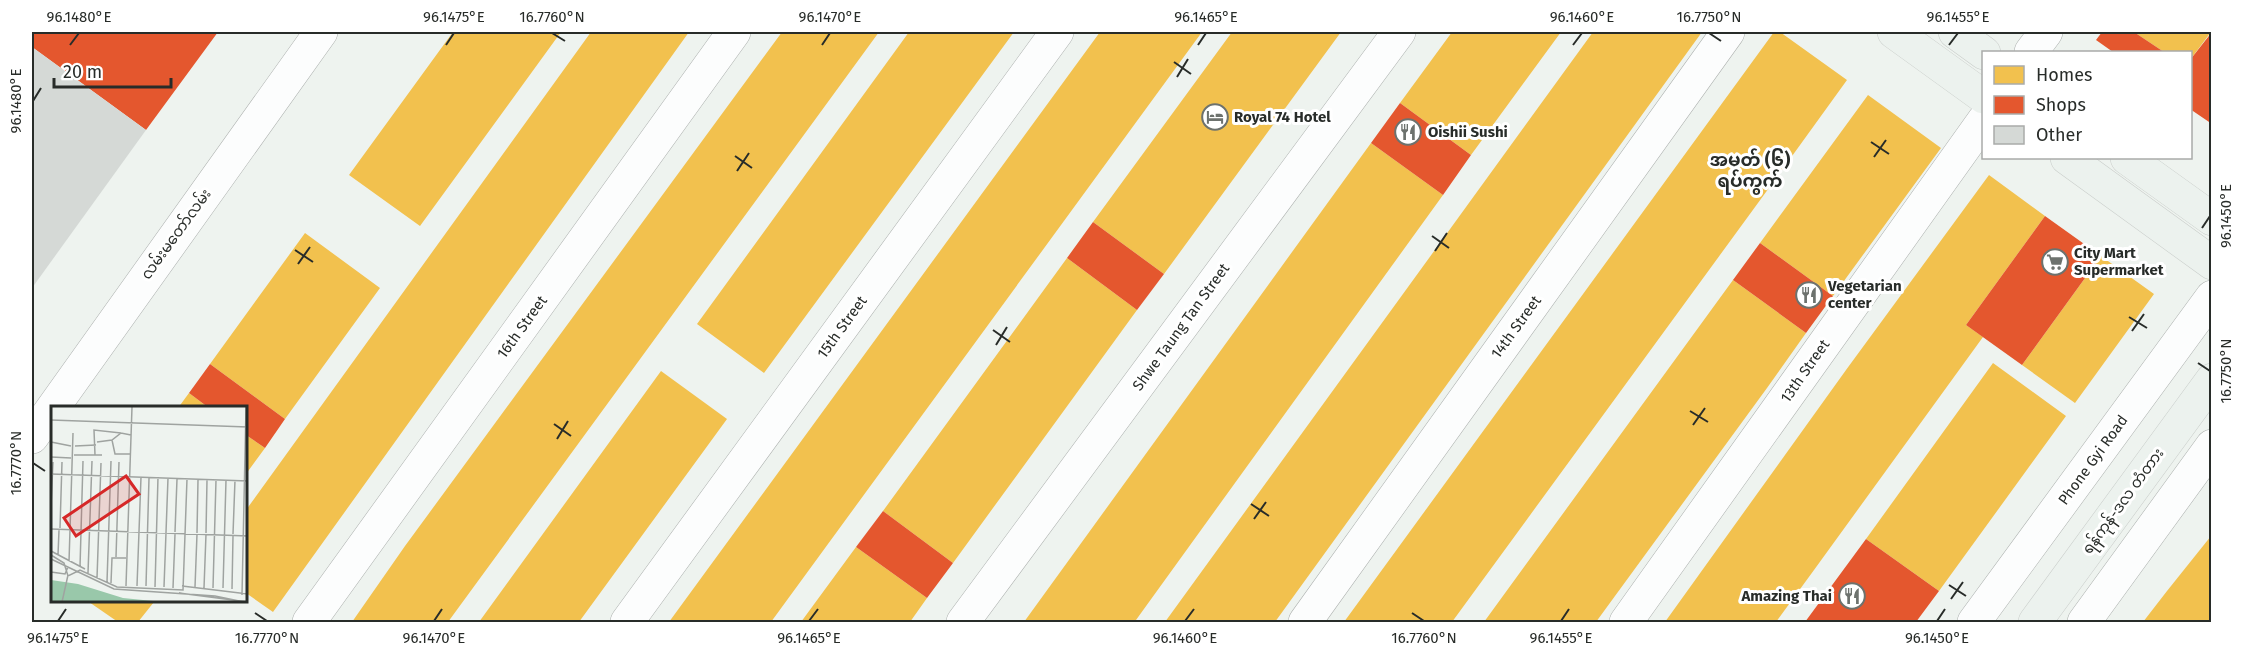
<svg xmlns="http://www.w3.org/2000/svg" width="2243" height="654" font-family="'Fira Sans','Noto Sans Myanmar',sans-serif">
<rect width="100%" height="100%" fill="#eef3ef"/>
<path fill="#f2c14e" d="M 453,32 L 561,32 L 420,226 L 349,175 Z
M 591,32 L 689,32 L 273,612 L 246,593 L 246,510 Z
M 782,32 L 879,32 L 448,622 L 352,622 L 405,546 Z
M 909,32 L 1014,32 L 764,373 L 697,324 Z
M 1100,32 L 1202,32 L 771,622 L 669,622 Z
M 1232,32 L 1341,32 L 1164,274 L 1093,222 Z
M 1452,32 L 1561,32 L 1471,155 L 1400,103 Z
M 1593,32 L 1702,32 L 1275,622 L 1165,622 Z
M 1774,32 L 1780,32 L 1847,80 L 1766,192 L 1452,622 L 1344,622 Z
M 2134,32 L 2211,32 L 2190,60 L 2190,52 L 2164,52 Z
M 1868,95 L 1941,148 L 1833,296 L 1760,243 Z
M 1371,143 L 1443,195 L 1136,620 L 1134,622 L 1024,622 Z
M 1989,175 L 2045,216 L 1966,325 L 1983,337 L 1814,570 L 1776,622 L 1665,622 L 1846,370 Z
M 305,233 L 380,288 L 285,419 L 210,364 Z
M 2101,256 L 2154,294 L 2075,403 L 2022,365 Z
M 1067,258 L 1137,310 L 953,563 L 883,511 Z
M 1733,280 L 1806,333 L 1767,388 L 1596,622 L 1484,622 Z
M 1993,363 L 2066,416 L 1939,591 L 1866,539 Z
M 661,371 L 727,419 L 579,622 L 479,622 Z
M 189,393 L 209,408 L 178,408 Z
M 246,435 L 265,448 L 246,474 Z
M 2211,536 L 2211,622 L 2143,622 L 2167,591 Z
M 856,547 L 927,598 L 910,622 L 801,622 Z
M 89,602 L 154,602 L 138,622 L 118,622 Z"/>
<path fill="#e4572e" d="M 32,32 L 218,32 L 146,130 L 32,47 Z
M 2102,32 L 2134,32 L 2164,52 L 2113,52 L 2096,40 Z
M 2212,32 L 2212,124 L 2190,109 L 2190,60 Z
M 1400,103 L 1471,155 L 1443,195 L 1371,143 Z
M 2045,216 L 2101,256 L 2022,365 L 1966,325 Z
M 1093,222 L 1164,274 L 1137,310 L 1067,258 Z
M 1760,243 L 1833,296 L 1806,333 L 1733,280 Z
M 210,364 L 285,419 L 265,448 L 246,435 L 246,408 L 209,408 L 189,393 Z
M 883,511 L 953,563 L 927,598 L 856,547 Z
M 1866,539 L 1939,591 L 1916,622 L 1805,622 Z"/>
<path fill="#d5d9d6" d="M 32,47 L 146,130 L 32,288 Z"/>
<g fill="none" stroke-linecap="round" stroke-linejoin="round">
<g stroke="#acb0ae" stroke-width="34">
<path id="minor" d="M 2031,52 L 2046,32
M 309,622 L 734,32
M 627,622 L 1057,32
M 963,622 L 1399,32
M 1305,622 L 1728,32
M 1626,622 L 1984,120"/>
</g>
<g stroke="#acb0ae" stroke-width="34">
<path id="secondary" d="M 32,437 L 321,32
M 1974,622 L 2212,297
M 2084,622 L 2212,446"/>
</g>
<g stroke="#c9cdca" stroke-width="34">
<path id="primary" d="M 1894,32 L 1984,97
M 1955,32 L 1984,53
M 2067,158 L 2212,263
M 2127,158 L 2212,219
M 2035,622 L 2212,380"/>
</g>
<use href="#minor" stroke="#fcfdfd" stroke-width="33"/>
<use href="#secondary" stroke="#fcfdfd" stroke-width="33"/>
<use href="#primary" stroke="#ecf2ee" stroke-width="33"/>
</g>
<path fill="none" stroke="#282c29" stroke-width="2" d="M 552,33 L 565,41M 1709,33 L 1721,41M 70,45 L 79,33M 446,45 L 454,33M 822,45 L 830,33M 1198,45 L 1206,33M 1573,45 L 1582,33M 1949,45 L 1958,33M 1174,62 L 1191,74M 1177,77 L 1188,59M 33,101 L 41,88M 1871,142 L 1889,154M 735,156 L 752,168M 1874,157 L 1886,140M 737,171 L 749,153M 2202,228 L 2210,216M 1432,236 L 1449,248M 295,250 L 313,262M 1435,251 L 1447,233M 298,264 L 310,247M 2129,317 L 2147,328M 993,330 L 1010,342M 2132,331 L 2144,314M 996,345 L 1007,327M 2198,363 L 2210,371M 1690,411 L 1708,422M 554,424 L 571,436M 1693,425 L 1705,408M 557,439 L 568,421M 33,463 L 45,471M 1251,504 L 1269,516M 1254,519 L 1266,502M 1949,585 L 1966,596M 1951,599 L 1963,582M 255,613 L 267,621M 1412,613 L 1424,621M 58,621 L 66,609M 434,621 L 442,609M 809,621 L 818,609M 1185,621 L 1194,609M 1561,621 L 1569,609M 1937,621 L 1945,609"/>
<defs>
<g id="hotel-ring" transform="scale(1.35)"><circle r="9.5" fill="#fff" stroke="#6d726e" stroke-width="1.5"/><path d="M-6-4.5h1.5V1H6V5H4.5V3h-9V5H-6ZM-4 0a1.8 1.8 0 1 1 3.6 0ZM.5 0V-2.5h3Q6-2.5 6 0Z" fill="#6d726e"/></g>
<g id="restaurant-ring" transform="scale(1.35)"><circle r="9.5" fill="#fff" stroke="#6d726e" stroke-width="1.5"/><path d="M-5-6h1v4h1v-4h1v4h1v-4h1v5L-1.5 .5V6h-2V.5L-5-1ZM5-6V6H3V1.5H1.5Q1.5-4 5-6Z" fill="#6d726e"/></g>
<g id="supermarket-ring" transform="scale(1.35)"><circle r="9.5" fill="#fff" stroke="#6d726e" stroke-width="1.5"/><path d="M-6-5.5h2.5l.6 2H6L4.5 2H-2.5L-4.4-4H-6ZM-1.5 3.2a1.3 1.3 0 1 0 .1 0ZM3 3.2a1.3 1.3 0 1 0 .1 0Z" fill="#6d726e"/></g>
</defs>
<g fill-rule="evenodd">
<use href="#hotel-ring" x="1215" y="117"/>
<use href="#restaurant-ring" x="1408" y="132"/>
<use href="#supermarket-ring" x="2055" y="262"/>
<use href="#restaurant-ring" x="1809" y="295"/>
<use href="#restaurant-ring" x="1852" y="596"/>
</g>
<g text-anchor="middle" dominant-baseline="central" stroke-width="6" stroke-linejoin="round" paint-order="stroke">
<g font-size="15" font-weight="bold" fill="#282c29" stroke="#fff" text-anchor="start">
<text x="1234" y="117">Royal 74 Hotel</text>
<text x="1428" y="132">Oishii Sushi</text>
<text x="2074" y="253">City Mart<tspan x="2074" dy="17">Supermarket</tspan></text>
<text x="1828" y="286">Vegetarian<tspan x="1828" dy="17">center</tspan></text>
<text x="1832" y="596" text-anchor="end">Amazing Thai</text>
</g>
<g font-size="15" fill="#282c29" stroke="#fff">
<text transform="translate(176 234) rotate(-54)">လမ်းမတော်လမ်း</text>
<text transform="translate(522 327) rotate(-54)">16th Street</text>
<text transform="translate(842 327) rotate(-54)">15th Street</text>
<text transform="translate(1181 327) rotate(-54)">Shwe Taung Tan Street</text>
<text transform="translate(1516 327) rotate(-54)">14th Street</text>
<text transform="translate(1805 371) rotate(-55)">13th Street</text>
<text transform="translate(2093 460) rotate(-54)">Phone Gyi Road</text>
<text transform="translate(2123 501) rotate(-54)">ရန်ကုန်-ဒလ တံတား</text>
</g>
<g font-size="18" font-weight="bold" fill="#282c29" stroke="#fff">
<text x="1750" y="160">အမှတ် (၆)<tspan x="1750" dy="21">ရပ်ကွက်</tspan></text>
</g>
</g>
<g transform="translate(51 406)">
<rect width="196" height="196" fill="#eef3ef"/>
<path d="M 0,174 L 27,178 L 72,192 L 112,196 L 0,196 Z" fill="#99c8aa"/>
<path fill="none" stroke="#9fa3a0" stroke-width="1.5" d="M 0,14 L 197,21M 61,34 L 64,48 L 80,48M 0,36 L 20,40M 46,36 L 61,34 L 70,27 L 80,29M 24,40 L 45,39M 23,49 L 51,49M 44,49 L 43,24 L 70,27M 0,51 L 20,52M 0,68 L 197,75M 0,100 L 2,56M 9,122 L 11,56M 0,123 L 197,130M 124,126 L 126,73M 146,127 L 147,74M 155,127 L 156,74M 182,128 L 184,74M 0,145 L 34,163M 0,149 L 13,157 L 17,170 L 29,164 L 66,181 L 132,184 L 136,73M 7,149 L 8,124M 65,151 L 68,56M 0,153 L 63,183 L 164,190 L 193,196M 18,156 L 22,27M 29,161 L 32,55M 0,166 L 14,168 L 17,161M 37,167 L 41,55M 46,172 L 50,57M 56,176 L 60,55M 60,177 L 61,152 L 75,152M 75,180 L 81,1M 86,180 L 90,71M 95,180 L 98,72M 131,180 L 197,188M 104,181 L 107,71M 113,181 L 117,72M 144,181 L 146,128M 122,182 L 124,128M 153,182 L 155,128M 162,182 L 165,74M 172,182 L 175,74M 181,183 L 182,130M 128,187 L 197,196M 191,189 L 195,1M 11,196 L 17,169"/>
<path fill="#d62828" fill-opacity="0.15" stroke="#d62828" stroke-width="3" d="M 75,70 L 88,88 L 25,130 L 13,112 Z"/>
<rect width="196" height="196" fill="none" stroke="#282c29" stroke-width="3"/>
</g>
<rect width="2243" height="654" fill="none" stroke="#ffffff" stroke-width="66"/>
<rect x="1982" y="51" width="210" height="108" fill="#ffffff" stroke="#a9aba9" stroke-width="1.5"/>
<rect x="1994" y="66" width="30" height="18" fill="#f2c14e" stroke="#a9aba9" stroke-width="1.5"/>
<text x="2036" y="81" font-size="18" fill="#282c29">Homes</text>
<rect x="1994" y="96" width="30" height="18" fill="#e4572e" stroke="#a9aba9" stroke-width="1.5"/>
<text x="2036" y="111" font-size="18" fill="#282c29">Shops</text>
<rect x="1994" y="126" width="30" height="18" fill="#d5d9d6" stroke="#a9aba9" stroke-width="1.5"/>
<text x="2036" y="141" font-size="18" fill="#282c29">Other</text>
<path d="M54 78v9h117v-9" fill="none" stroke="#282c29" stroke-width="3"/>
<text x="63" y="78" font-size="18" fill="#282c29" stroke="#ffffff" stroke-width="4.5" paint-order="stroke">20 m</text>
<rect x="33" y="33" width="2177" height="588" fill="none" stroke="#282c29" stroke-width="2"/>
<g font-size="15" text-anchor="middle" fill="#282c29">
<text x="79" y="22">96.1480°E</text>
<text x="454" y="22">96.1475°E</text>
<text x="552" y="22">16.7760°N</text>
<text x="830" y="22">96.1470°E</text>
<text x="1206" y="22">96.1465°E</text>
<text x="1582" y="22">96.1460°E</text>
<text x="1709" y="22">16.7750°N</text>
<text x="1958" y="22">96.1455°E</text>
<text transform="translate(16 101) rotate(-90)" y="5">96.1480°E</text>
<text transform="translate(2226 216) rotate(-90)" y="5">96.1450°E</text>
<text transform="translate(2226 371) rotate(-90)" y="5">16.7750°N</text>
<text transform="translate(16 463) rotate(-90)" y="5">16.7770°N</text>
<text x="58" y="643">96.1475°E</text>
<text x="267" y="643">16.7770°N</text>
<text x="434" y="643">96.1470°E</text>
<text x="809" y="643">96.1465°E</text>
<text x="1185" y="643">96.1460°E</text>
<text x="1424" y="643">16.7760°N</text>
<text x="1561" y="643">96.1455°E</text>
<text x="1937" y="643">96.1450°E</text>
</g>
</svg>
